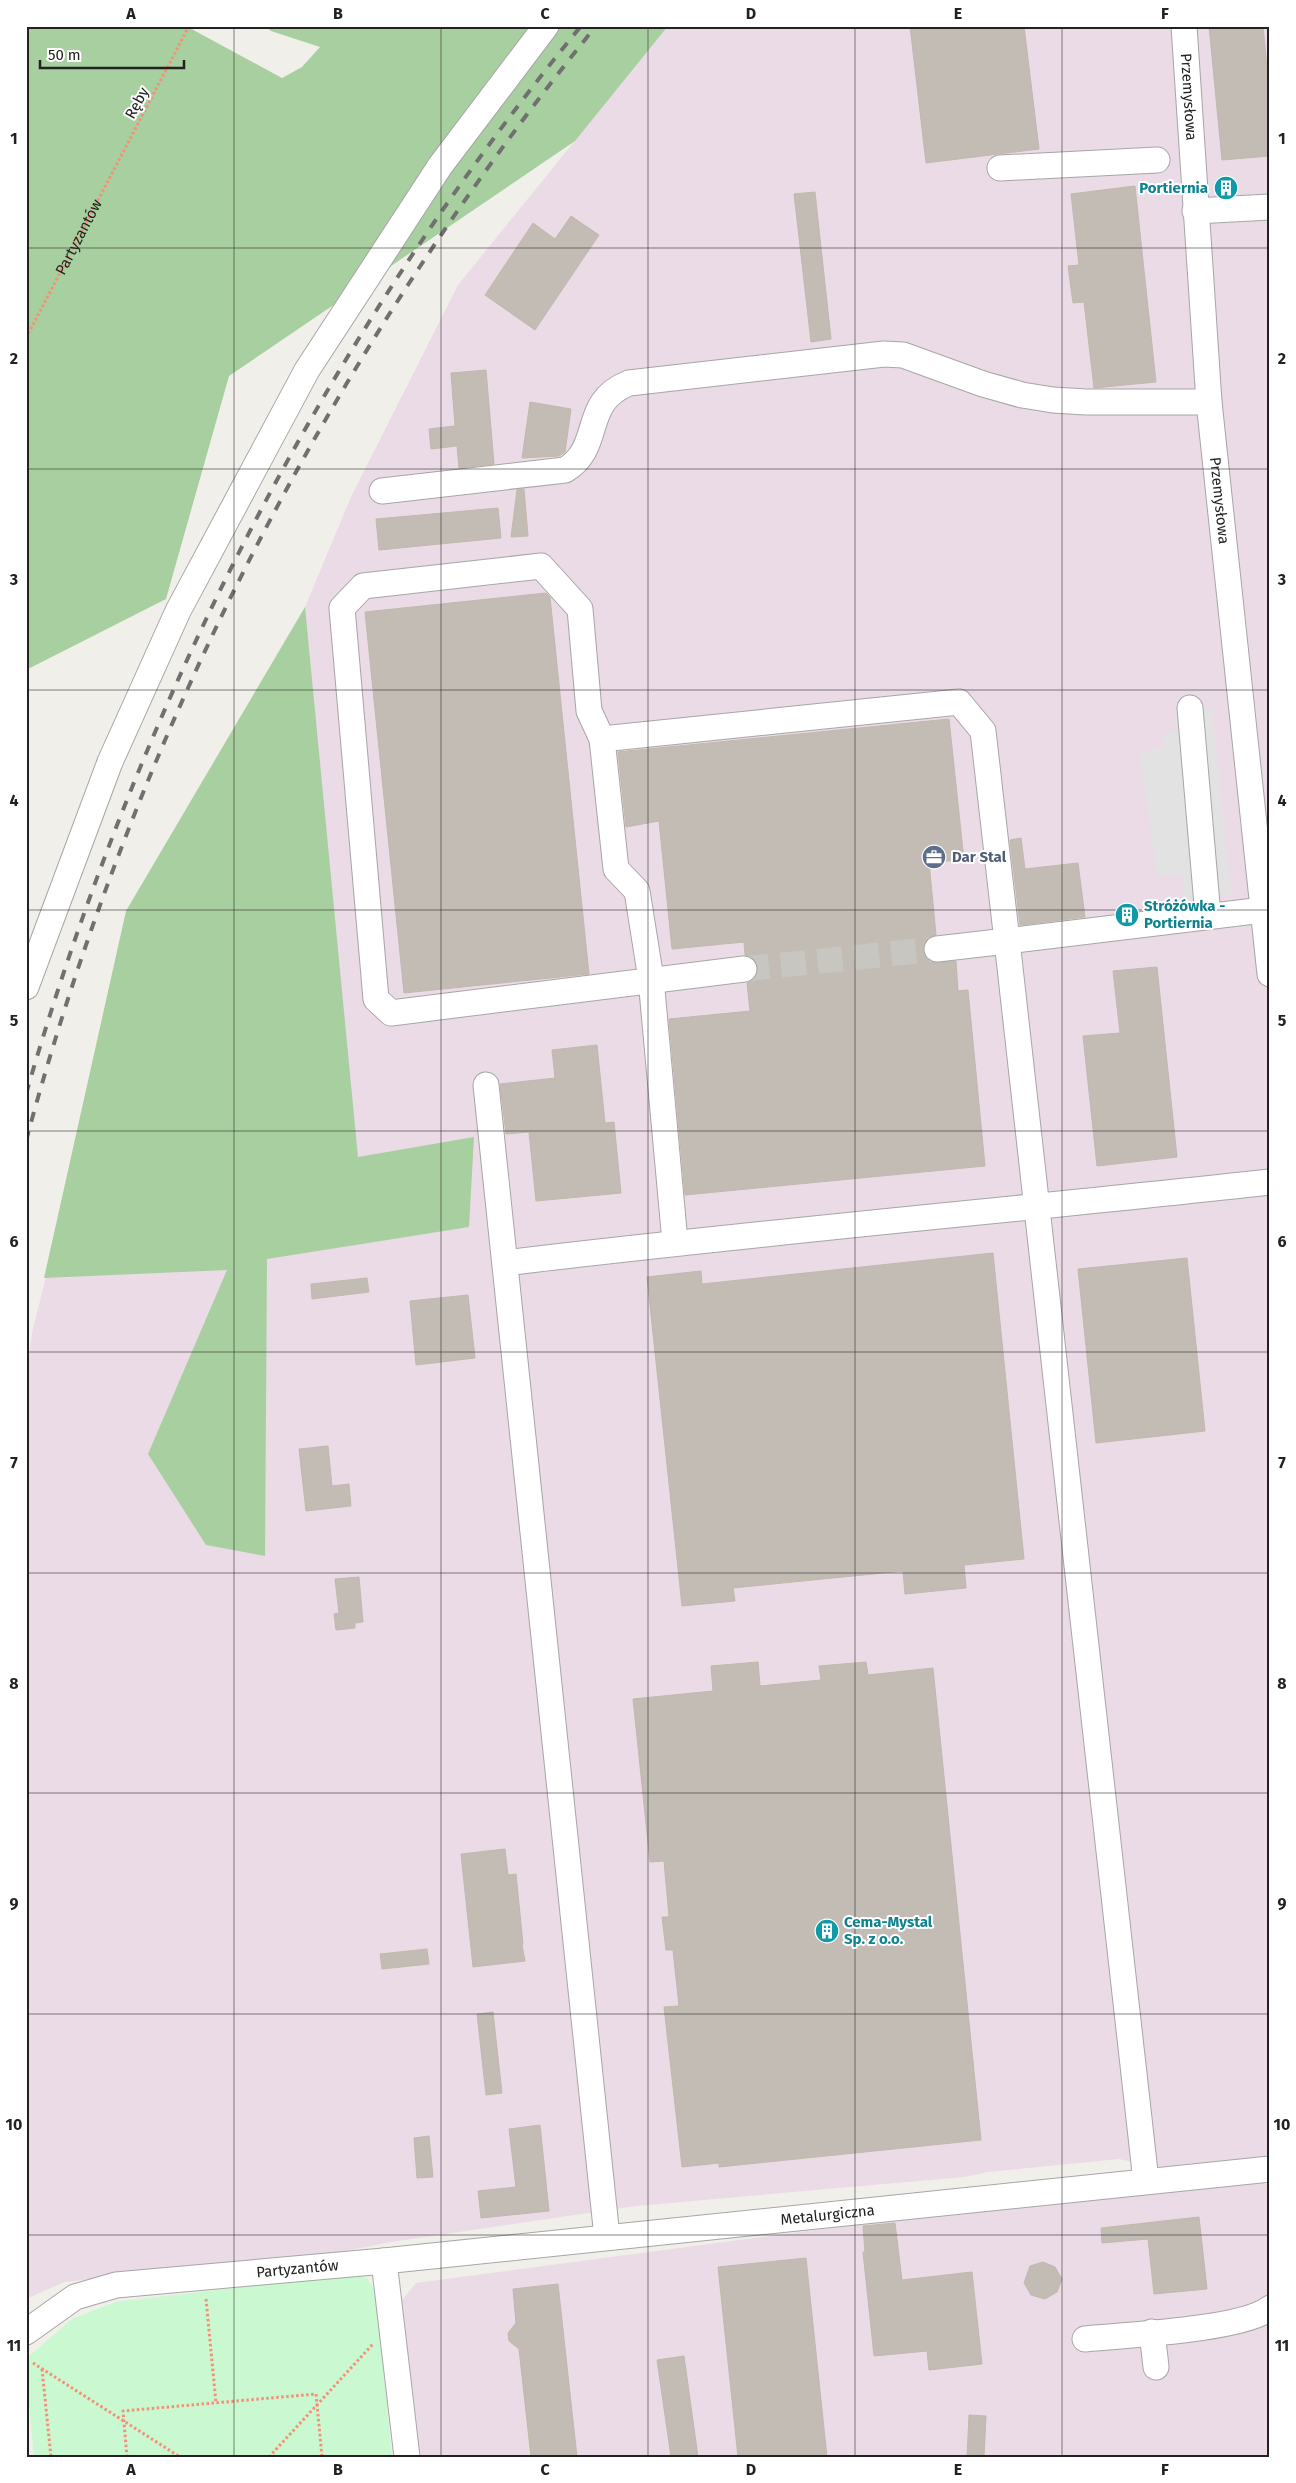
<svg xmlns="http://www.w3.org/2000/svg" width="1296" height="2483" font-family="'Fira Sans',sans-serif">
<rect width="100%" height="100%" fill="#f1efe9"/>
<path fill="#eadbe6" d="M 668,26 L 1270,26 L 1270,2156 L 1156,2167 L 1119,2159 L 988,2172 L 964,2177 L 636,2206 L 391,2242 L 335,2253 L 64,2282 L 26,2299 L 26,1378 L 32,1333 L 111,1016 L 305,607 L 351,497 L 458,285 Z
M 1262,2180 L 1270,2189 L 1270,2457 L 420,2457 L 402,2300 L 416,2283 L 830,2228 L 966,2214 L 1003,2204 Z"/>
<path fill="#a8cf9f" d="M 26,26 L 186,26 L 282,78 L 302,67 L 320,47 L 271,31 L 265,26 L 668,26 L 575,141 L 229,376 L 166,599 L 26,670 Z
M 305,607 L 358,1157 L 474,1137 L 469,1227 L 267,1259 L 265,1556 L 206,1545 L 148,1454 L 227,1270 L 44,1278 L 126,911 Z"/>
<path fill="#c9f8d1" d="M 354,2274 L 367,2278 L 376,2293 L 392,2457 L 34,2457 L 27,2382 L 28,2357 L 72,2319 L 115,2302 Z"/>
<path fill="#e2e2e2" d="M 1212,707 L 1231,895 L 1184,900 L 1183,875 L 1157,875 L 1140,752 L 1163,746 L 1162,736 L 1177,730 L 1174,709 Z"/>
<path fill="#c2bcb5" stroke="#c3b8ab" d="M 910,26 L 1024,26 L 1039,149 L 926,163 Z
M 1209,26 L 1263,26 L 1270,97 L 1270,156 L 1222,160 Z
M 1135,186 L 1156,382 L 1094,388 L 1084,302 L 1073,303 L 1068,266 L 1079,265 L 1071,194 Z
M 815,192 L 831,339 L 811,342 L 794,194 Z
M 571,216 L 599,235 L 535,330 L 485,295 L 533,223 L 555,239 Z
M 486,370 L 494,464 L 459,468 L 457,446 L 431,449 L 429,429 L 455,426 L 451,373 Z
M 530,402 L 571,409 L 565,452 L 559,456 L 522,458 Z
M 524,489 L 528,536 L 511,537 L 517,490 Z
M 498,508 L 501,538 L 379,550 L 376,519 Z
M 546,593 L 550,597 L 589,974 L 404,993 L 365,612 Z
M 949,719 L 964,860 L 929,862 L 936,935 L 928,938 L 923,950 L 926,958 L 932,962 L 956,961 L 958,991 L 968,990 L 985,1166 L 685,1195 L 669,1019 L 750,1011 L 747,983 L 757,975 L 758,967 L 755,960 L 745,955 L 744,942 L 672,949 L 659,821 L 626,827 L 618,752 Z
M 1021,838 L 1025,869 L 1078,863 L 1085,917 L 1020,925 L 1010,840 Z
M 1157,967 L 1177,1157 L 1097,1166 L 1083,1036 L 1120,1033 L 1113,971 Z
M 597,1045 L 605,1123 L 614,1122 L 621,1193 L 536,1201 L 529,1132 L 506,1134 L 500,1084 L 555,1078 L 552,1050 Z
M 993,1253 L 1024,1559 L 964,1565 L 966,1588 L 905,1594 L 903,1571 L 733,1588 L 735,1601 L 682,1606 L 647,1277 L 701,1271 L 702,1284 Z
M 1187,1258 L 1205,1431 L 1096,1443 L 1078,1269 Z
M 367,1278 L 369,1292 L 312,1299 L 311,1284 Z
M 468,1295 L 475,1358 L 416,1365 L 410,1301 Z
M 328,1446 L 332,1486 L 349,1484 L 351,1506 L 306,1511 L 299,1449 Z
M 359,1577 L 363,1622 L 355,1623 L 355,1628 L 336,1630 L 334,1614 L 339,1613 L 335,1579 Z
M 758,1662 L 760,1686 L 821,1680 L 819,1666 L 866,1662 L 868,1675 L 933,1668 L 981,2140 L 719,2167 L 719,2163 L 682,2167 L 664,2007 L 679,2006 L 673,1950 L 666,1950 L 662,1917 L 669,1917 L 664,1861 L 650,1862 L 633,1699 L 713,1691 L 711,1666 Z
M 505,1849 L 508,1875 L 516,1874 L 523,1944 L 522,1945 L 525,1961 L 473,1967 L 461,1854 Z
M 427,1949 L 429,1964 L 382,1969 L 380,1954 Z
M 493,2012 L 502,2093 L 486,2095 L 477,2014 Z
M 540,2125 L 549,2211 L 481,2218 L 478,2191 L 516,2187 L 509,2129 Z
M 429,2136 L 433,2177 L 417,2178 L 414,2138 Z
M 1199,2217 L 1207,2289 L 1154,2294 L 1148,2239 L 1102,2243 L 1101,2228 Z
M 895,2223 L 902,2280 L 972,2272 L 982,2364 L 929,2370 L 927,2351 L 874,2356 L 863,2252 L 865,2252 L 863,2226 Z
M 806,2258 L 827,2457 L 738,2457 L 718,2267 Z
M 1043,2262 L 1055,2267 L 1062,2279 L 1057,2292 L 1045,2299 L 1031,2295 L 1024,2283 L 1030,2266 Z
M 558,2284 L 577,2457 L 531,2457 L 519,2349 L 509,2341 L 508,2333 L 516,2323 L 513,2289 Z
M 684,2356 L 698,2457 L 671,2457 L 657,2360 Z
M 969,2415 L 986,2416 L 984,2457 L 967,2457 Z"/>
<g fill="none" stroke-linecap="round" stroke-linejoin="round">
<path stroke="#c8c6c1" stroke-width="25" stroke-dasharray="25 12" stroke-linecap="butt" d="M 744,969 L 937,949"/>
<g stroke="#a6a6a6" stroke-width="27">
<g id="minor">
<path id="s2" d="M 1184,26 L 1209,402 L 1270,974"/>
<path d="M 1000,168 L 1157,160"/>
<path d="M 1195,211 L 1270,207"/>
<path d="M 382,491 L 565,470 C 604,447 580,402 629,383 L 884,354 L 903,355 L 983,384 L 1022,395 L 1053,400 L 1086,402 L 1209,402"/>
<path d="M 1190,708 L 1208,916"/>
<path d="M 602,739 L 616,869 L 637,891 L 651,979 L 675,1242"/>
<path d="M 937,949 L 1007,941 L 1146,2181"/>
<path d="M 744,969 L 391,1013 L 376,999 L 342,608 L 363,586 L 541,566 L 580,609 L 589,711 L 602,739 L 959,702 L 983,731 L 1007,941 L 1263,910"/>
<path d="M 26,987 L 110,762 L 178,611 L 307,370 L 440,166 L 546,26"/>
<path d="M 486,1085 L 607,2237"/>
<path d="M 505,1263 C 760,1232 1015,1210 1270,1182"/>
<path d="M 384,2261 L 407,2457"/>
<path id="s3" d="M 26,2332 L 75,2297 L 116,2285 L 384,2261 L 1270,2169"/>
<path d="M 1152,2332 L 1156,2367"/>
<path d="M 1085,2339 C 1125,2335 1242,2330 1270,2308"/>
</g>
</g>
<g stroke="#f69075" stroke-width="3" stroke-dasharray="2.5 2.5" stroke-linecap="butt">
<path id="s1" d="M 26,338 L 189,26"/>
<path d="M 206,2299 L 216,2403"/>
<path d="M 33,2363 L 180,2457"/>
<path d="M 42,2369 L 51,2457"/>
<path d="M 127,2457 L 123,2411 L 316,2394 L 322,2457"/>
<path d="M 269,2457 L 373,2344"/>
</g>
<use href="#minor" stroke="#fff" stroke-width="25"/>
<path stroke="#707070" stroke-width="4" stroke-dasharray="10 10" stroke-linecap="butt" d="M 26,1094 C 138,706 325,339 581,26
M 26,1141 C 135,735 331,353 596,26"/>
</g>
<path fill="none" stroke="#222" stroke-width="1" stroke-opacity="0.55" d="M 234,26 L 234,2457M 441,26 L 441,2457M 648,26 L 648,2457M 855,26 L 855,2457M 1062,26 L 1062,2457M 26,248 L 1270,248M 26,469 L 1270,469M 26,690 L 1270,690M 26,910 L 1270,910M 26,1131 L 1270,1131M 26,1352 L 1270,1352M 26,1573 L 1270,1573M 26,1793 L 1270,1793M 26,2014 L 1270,2014M 26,2235 L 1270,2235"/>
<defs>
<g id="building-disc" transform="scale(1.25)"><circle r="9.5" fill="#0f9aa8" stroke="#fff"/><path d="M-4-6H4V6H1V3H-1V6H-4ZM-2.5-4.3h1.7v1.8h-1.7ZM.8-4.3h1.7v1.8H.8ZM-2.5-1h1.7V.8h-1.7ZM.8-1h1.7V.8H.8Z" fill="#fff"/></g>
<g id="office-disc" transform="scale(1.25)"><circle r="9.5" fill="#5c6f8a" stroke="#fff"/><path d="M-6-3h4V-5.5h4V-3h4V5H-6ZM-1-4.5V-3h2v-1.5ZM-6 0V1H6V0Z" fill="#fff"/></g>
</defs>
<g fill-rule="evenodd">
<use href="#building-disc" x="1226" y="188"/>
<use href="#office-disc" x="934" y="857"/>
<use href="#building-disc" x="1127" y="915"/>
<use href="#building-disc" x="827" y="1931"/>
</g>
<g text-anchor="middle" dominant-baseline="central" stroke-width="4" stroke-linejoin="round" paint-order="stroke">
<g font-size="15" fill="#222" stroke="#fff">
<text stroke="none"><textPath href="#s2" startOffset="71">Przemysłowa</textPath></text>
<text transform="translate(137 103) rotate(-62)">Ręby</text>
<text stroke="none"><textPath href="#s1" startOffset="114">Partyzantów</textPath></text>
<text stroke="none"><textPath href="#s2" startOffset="476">Przemysłowa</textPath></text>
<text stroke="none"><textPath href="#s3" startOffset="818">Metalurgiczna</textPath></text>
<text stroke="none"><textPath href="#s3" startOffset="285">Partyzantów</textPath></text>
</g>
<g font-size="15" font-weight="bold" fill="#0d838f" stroke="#fff" text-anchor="start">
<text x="1208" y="188" text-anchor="end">Portiernia</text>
<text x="1144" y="906">Stróżówka -<tspan x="1144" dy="17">Portiernia</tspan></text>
<text x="844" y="1922">Cema-Mystal<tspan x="844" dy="17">Sp. z o.o.</tspan></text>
</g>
<g font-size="15" font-weight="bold" fill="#4e5e75" stroke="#fff" text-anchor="start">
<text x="952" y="857">Dar Stal</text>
</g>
</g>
<rect width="1296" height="2483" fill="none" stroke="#ffffff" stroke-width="55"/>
<path d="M40 60v8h144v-8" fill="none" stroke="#222222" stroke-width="2.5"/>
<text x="48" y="60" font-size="15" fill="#222222" stroke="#ffffff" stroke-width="4" paint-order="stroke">50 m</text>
<rect x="28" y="28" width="1240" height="2428" fill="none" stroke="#222" stroke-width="2"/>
<g font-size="16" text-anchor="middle" font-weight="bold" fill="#222">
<text x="131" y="19">A</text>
<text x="338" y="19">B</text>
<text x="545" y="19">C</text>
<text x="751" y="19">D</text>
<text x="958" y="19">E</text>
<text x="1165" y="19">F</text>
<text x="14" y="144">1</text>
<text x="1282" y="144">1</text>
<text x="14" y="364">2</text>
<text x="1282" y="364">2</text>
<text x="14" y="585">3</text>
<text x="1282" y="585">3</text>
<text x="14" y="806">4</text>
<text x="1282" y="806">4</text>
<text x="14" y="1026">5</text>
<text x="1282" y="1026">5</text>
<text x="14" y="1247">6</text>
<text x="1282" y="1247">6</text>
<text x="14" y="1468">7</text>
<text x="1282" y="1468">7</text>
<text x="14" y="1689">8</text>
<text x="1282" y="1689">8</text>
<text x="14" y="1909">9</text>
<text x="1282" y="1909">9</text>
<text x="14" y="2130">10</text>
<text x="1282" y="2130">10</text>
<text x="14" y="2351">11</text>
<text x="1282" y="2351">11</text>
<text x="131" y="2475">A</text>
<text x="338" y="2475">B</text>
<text x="545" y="2475">C</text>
<text x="751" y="2475">D</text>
<text x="958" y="2475">E</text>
<text x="1165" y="2475">F</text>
</g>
</svg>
